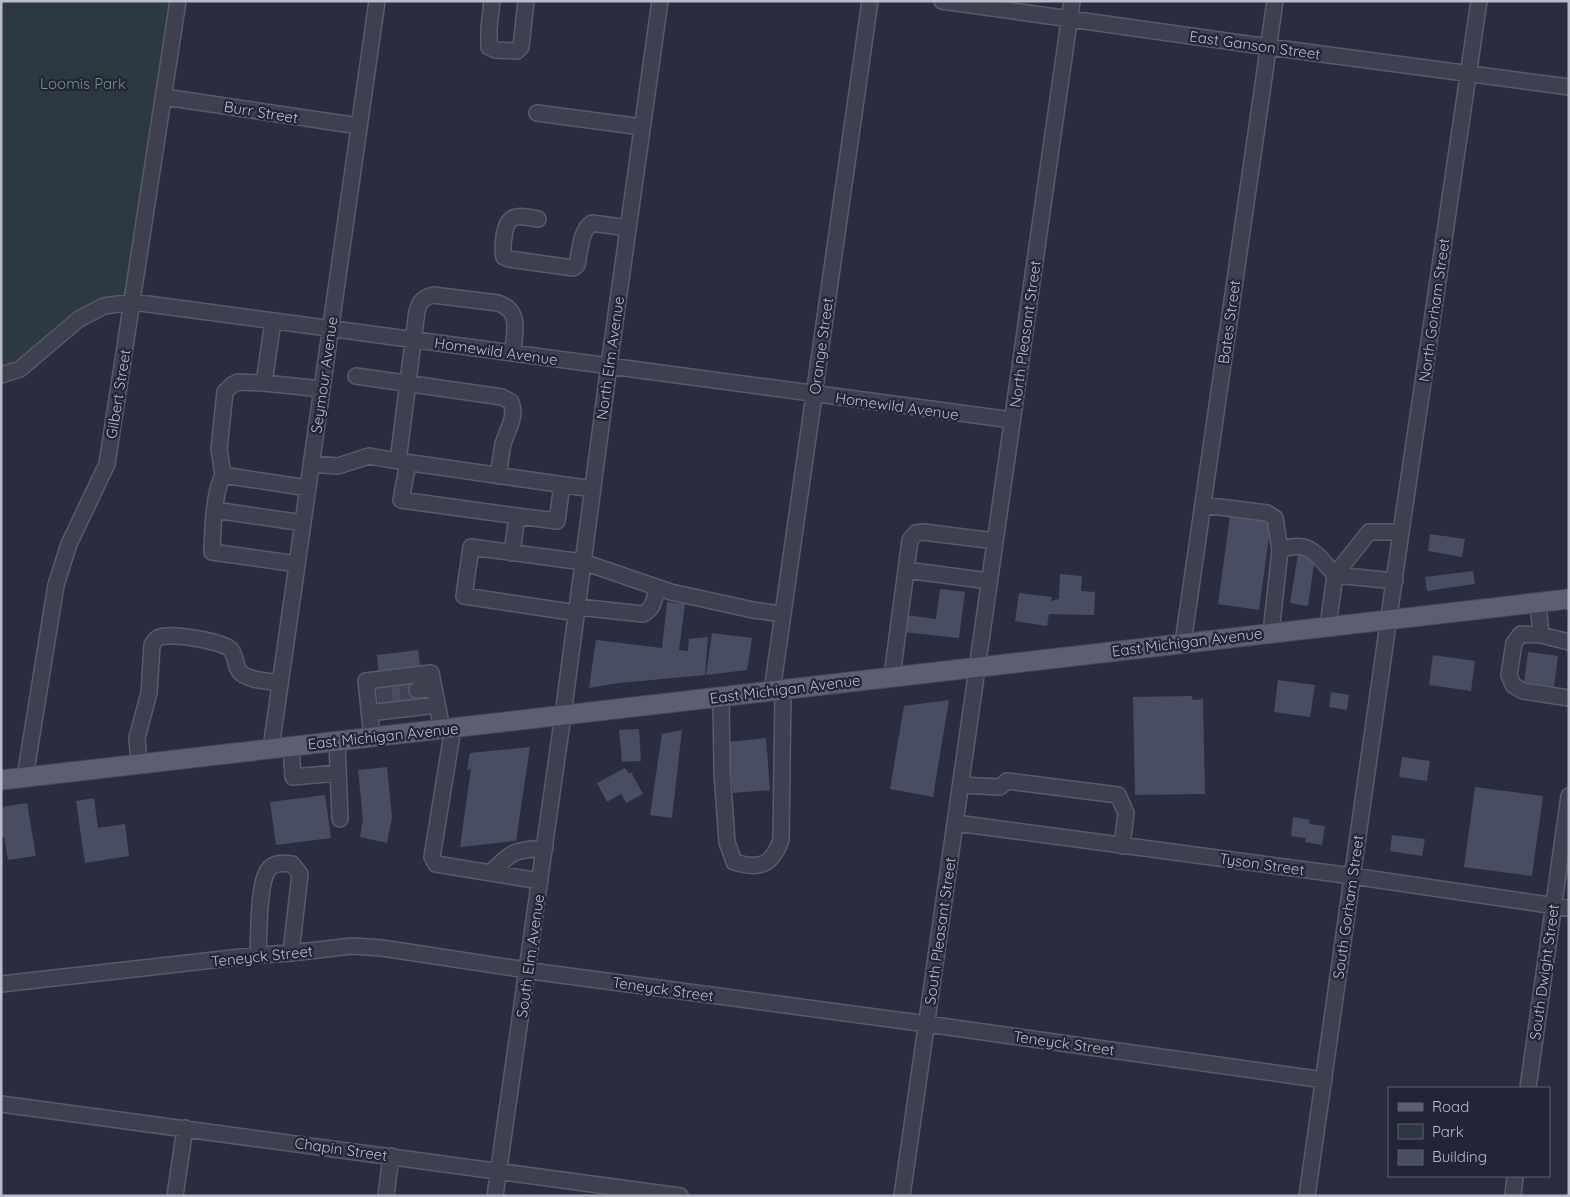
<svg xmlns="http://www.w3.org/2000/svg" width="1570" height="1197" font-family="Quicksand,sans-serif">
<rect width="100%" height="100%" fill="#2a2d40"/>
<path fill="#2c3941" d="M 1,1 L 177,1 L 133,302 L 79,319 L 1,371 Z"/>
<path fill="#494d61" d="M 1230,516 L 1271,522 L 1259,610 L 1218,604 Z
M 1430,534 L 1465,539 L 1462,557 L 1428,551 Z
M 1298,554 L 1315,557 L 1308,606 L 1290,603 Z
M 1473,571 L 1475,584 L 1427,591 L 1425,577 Z
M 1060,574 L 1082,576 L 1081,591 L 1095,592 L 1094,615 L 1049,614 L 1047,626 L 1015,621 L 1019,593 L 1052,597 L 1051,601 L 1059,599 Z
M 940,589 L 965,592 L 959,638 L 904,632 L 906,615 L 936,619 Z
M 667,602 L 685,604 L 679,650 L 688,651 L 689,639 L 708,637 L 705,675 L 619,683 L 589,688 L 596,640 L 662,648 Z
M 712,633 L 752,638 L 747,670 L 706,675 Z
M 418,650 L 421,672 L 379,677 L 377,655 Z
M 1528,652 L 1558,656 L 1554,687 L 1524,682 Z
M 1433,655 L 1475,661 L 1471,691 L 1429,685 Z
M 1278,680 L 1315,685 L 1310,717 L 1274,712 Z
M 416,681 L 418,701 L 379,706 L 376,686 Z
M 1331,692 L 1349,695 L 1347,710 L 1329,707 Z
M 1192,696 L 1193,700 L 1203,699 L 1205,794 L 1135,795 L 1133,697 Z
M 949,700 L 933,797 L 890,789 L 904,706 Z
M 639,729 L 641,761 L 622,762 L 619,730 Z
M 682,730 L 672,818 L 650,815 L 662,734 Z
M 766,738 L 770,790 L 733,793 L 728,742 Z
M 530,747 L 516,841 L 460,847 L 471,769 L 467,770 L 470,753 Z
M 1402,757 L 1430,761 L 1427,781 L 1399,777 Z
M 387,767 L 392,817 L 387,843 L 360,837 L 363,819 L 358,770 Z
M 625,768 L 629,774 L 631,772 L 643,794 L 626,803 L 621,794 L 607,802 L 597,783 Z
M 1475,787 L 1543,796 L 1532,876 L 1464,867 Z
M 325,795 L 331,838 L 276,845 L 270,802 Z
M 94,798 L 98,828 L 125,824 L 129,856 L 85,863 L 76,801 Z
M 27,803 L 36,856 L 8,860 L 4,837 L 1,837 L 1,807 Z
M 1293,817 L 1310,820 L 1309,824 L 1325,826 L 1322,845 L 1305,842 L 1306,838 L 1291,836 Z
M 1392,835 L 1425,839 L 1422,856 L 1390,851 Z"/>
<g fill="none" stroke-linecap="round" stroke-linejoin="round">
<path stroke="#404255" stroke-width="15" stroke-dasharray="15 8" stroke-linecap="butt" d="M 377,695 L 417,690"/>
<g stroke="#595b6a" stroke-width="18">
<path id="minor" d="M 492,1 L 489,28 L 489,47 L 496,50 L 517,51 L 521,47 L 526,1
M 942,1 L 1269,47 L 1569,87
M 164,97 L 359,126
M 537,113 L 642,127
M 538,219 C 517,215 507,213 504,237 C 503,244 502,249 504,257 L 509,259 L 573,268 L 577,265 C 580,252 580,231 592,223 L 628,228
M 513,353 C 514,332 522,311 498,303 L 433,295 C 423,298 420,301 417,311 L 398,461 L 593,489
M 1,375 L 20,369 L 79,319 L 104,306 L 133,302 L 1012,420
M 356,376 L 502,397 L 511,402 C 517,417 507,430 503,444 C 501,454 500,465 498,476
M 264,383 L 273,321
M 408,463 L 401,500 L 517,516
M 311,464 L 338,466 L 369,456 L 398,461
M 223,475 L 219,449 L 225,392 L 232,385 L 238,382 L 264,383 L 322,389
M 1203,505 L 1267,513 L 1275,518 L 1280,550
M 215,510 L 303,523
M 512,553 L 517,516 L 557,521 L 562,485
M 297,564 L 212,552 C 213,529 213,496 223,475 L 308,488
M 906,570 L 989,581
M 1538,602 L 1541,635
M 578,607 L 643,614 C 654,609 654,599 657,588
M 577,613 L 464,596 L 471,547 L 583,562 L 671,592 L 753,610 L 782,614
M 1328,626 L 1335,575 L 1369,532 L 1401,532
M 1271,633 L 1280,550 C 1310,539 1317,555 1335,575 L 1395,581
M 1569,642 L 1541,635 L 1521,634 L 1514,643 L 1509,675 L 1513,685 L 1523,691 L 1569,698
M 1183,643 L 1275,1
M 892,676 L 910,540 L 916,533 L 923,532 L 995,541
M 417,690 L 434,688
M 772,691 L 870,1
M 721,697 L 722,772 L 727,842 L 734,862 C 760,870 772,865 781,840 L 783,689
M 369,713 L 437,705
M 453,728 L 432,857 L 436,864 L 540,881
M 372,737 L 366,681 L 431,673 L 442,729
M 337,741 L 340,819
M 291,746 L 293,777 L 338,773
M 271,748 L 377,1
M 139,764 L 137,738 L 149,693 L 152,645 C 154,642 156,638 160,637 C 171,633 225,641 231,650 C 237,657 234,668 242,674 C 252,681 269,681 280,683
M 25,777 L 56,585 L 69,544 L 107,464 L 178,1
M 961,785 L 1000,787 L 1007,781 L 1118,795 L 1126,813 L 1122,846
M 956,823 L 1352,876 L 1569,908
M 490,873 C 513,851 513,850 545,848
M 258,955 C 259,936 258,884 268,870 C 273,862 284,863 292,864 L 300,874 L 291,953
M 1,984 L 258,955 L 291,953 L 352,946 L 382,948 L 546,973 L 927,1024 L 1324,1080
M 1528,1088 L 1569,796
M 1,1104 L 680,1196
M 175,1196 L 185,1128
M 386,1196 L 391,1156
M 495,1196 L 563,715 L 609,365 L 660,1
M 902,1196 L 1072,1
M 1307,1196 L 1401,532 L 1479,1
M 1513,1196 L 1515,1176"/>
</g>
<g stroke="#474959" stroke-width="21">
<path id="major" d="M 1,780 L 1569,599"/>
</g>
<use href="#minor" stroke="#3e4050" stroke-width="15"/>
<use href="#major" stroke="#5c5f70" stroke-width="19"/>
</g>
<g text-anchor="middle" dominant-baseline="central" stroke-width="4.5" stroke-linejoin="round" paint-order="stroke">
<g font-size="15" fill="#bbbcca" stroke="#222535">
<text transform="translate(1255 45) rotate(8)">East Ganson Street</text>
<text transform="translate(261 112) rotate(9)">Burr Street</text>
<text transform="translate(1434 310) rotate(-82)">North Gorham Street</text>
<text transform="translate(1229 322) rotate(-82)">Bates Street</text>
<text transform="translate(1025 334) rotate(-82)">North Pleasant Street</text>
<text transform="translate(821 346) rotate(-82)">Orange Street</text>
<text transform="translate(496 351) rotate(8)">Homewild Avenue</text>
<text transform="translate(610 358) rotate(-82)">North Elm Avenue</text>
<text transform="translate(324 375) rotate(-82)">Seymour Avenue</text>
<text transform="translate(118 394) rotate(-81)">Gilbert Street</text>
<text transform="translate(897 406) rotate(8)">Homewild Avenue</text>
<text transform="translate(1187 642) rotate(-7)">East Michigan Avenue</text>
<text transform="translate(785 689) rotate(-7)">East Michigan Avenue</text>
<text transform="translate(383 736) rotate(-6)">East Michigan Avenue</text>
<text transform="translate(1262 864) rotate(8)">Tyson Street</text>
<text transform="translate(1348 907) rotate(-82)">South Gorham Street</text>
<text transform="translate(940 931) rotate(-82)">South Pleasant Street</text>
<text transform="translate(262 956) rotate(-6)">Teneyck Street</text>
<text transform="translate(530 956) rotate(-82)">South Elm Avenue</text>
<text transform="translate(1544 972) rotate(-82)">South Dwight Street</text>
<text transform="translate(663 989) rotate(8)">Teneyck Street</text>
<text transform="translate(1064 1043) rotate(8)">Teneyck Street</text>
<text transform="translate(341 1149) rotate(8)">Chapin Street</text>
</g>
<g font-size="15" fill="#749887" stroke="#222535">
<text x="83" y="83">Loomis Park</text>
</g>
</g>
<rect width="1570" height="1197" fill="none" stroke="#bbbcca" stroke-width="5"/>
<rect x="1388" y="1087" width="162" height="90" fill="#222535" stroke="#5f6171"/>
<rect x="1398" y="1103" width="25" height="8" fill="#5c5f70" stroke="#5f6171"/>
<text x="1432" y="1112" font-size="15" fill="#bbbcca">Road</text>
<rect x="1398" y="1124" width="25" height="15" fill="#2c3941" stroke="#5f6171"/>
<text x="1432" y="1137" font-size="15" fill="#bbbcca">Park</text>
<rect x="1398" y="1150" width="25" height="15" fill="#494d61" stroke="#5f6171"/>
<text x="1432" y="1162" font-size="15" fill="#bbbcca">Building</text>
</svg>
